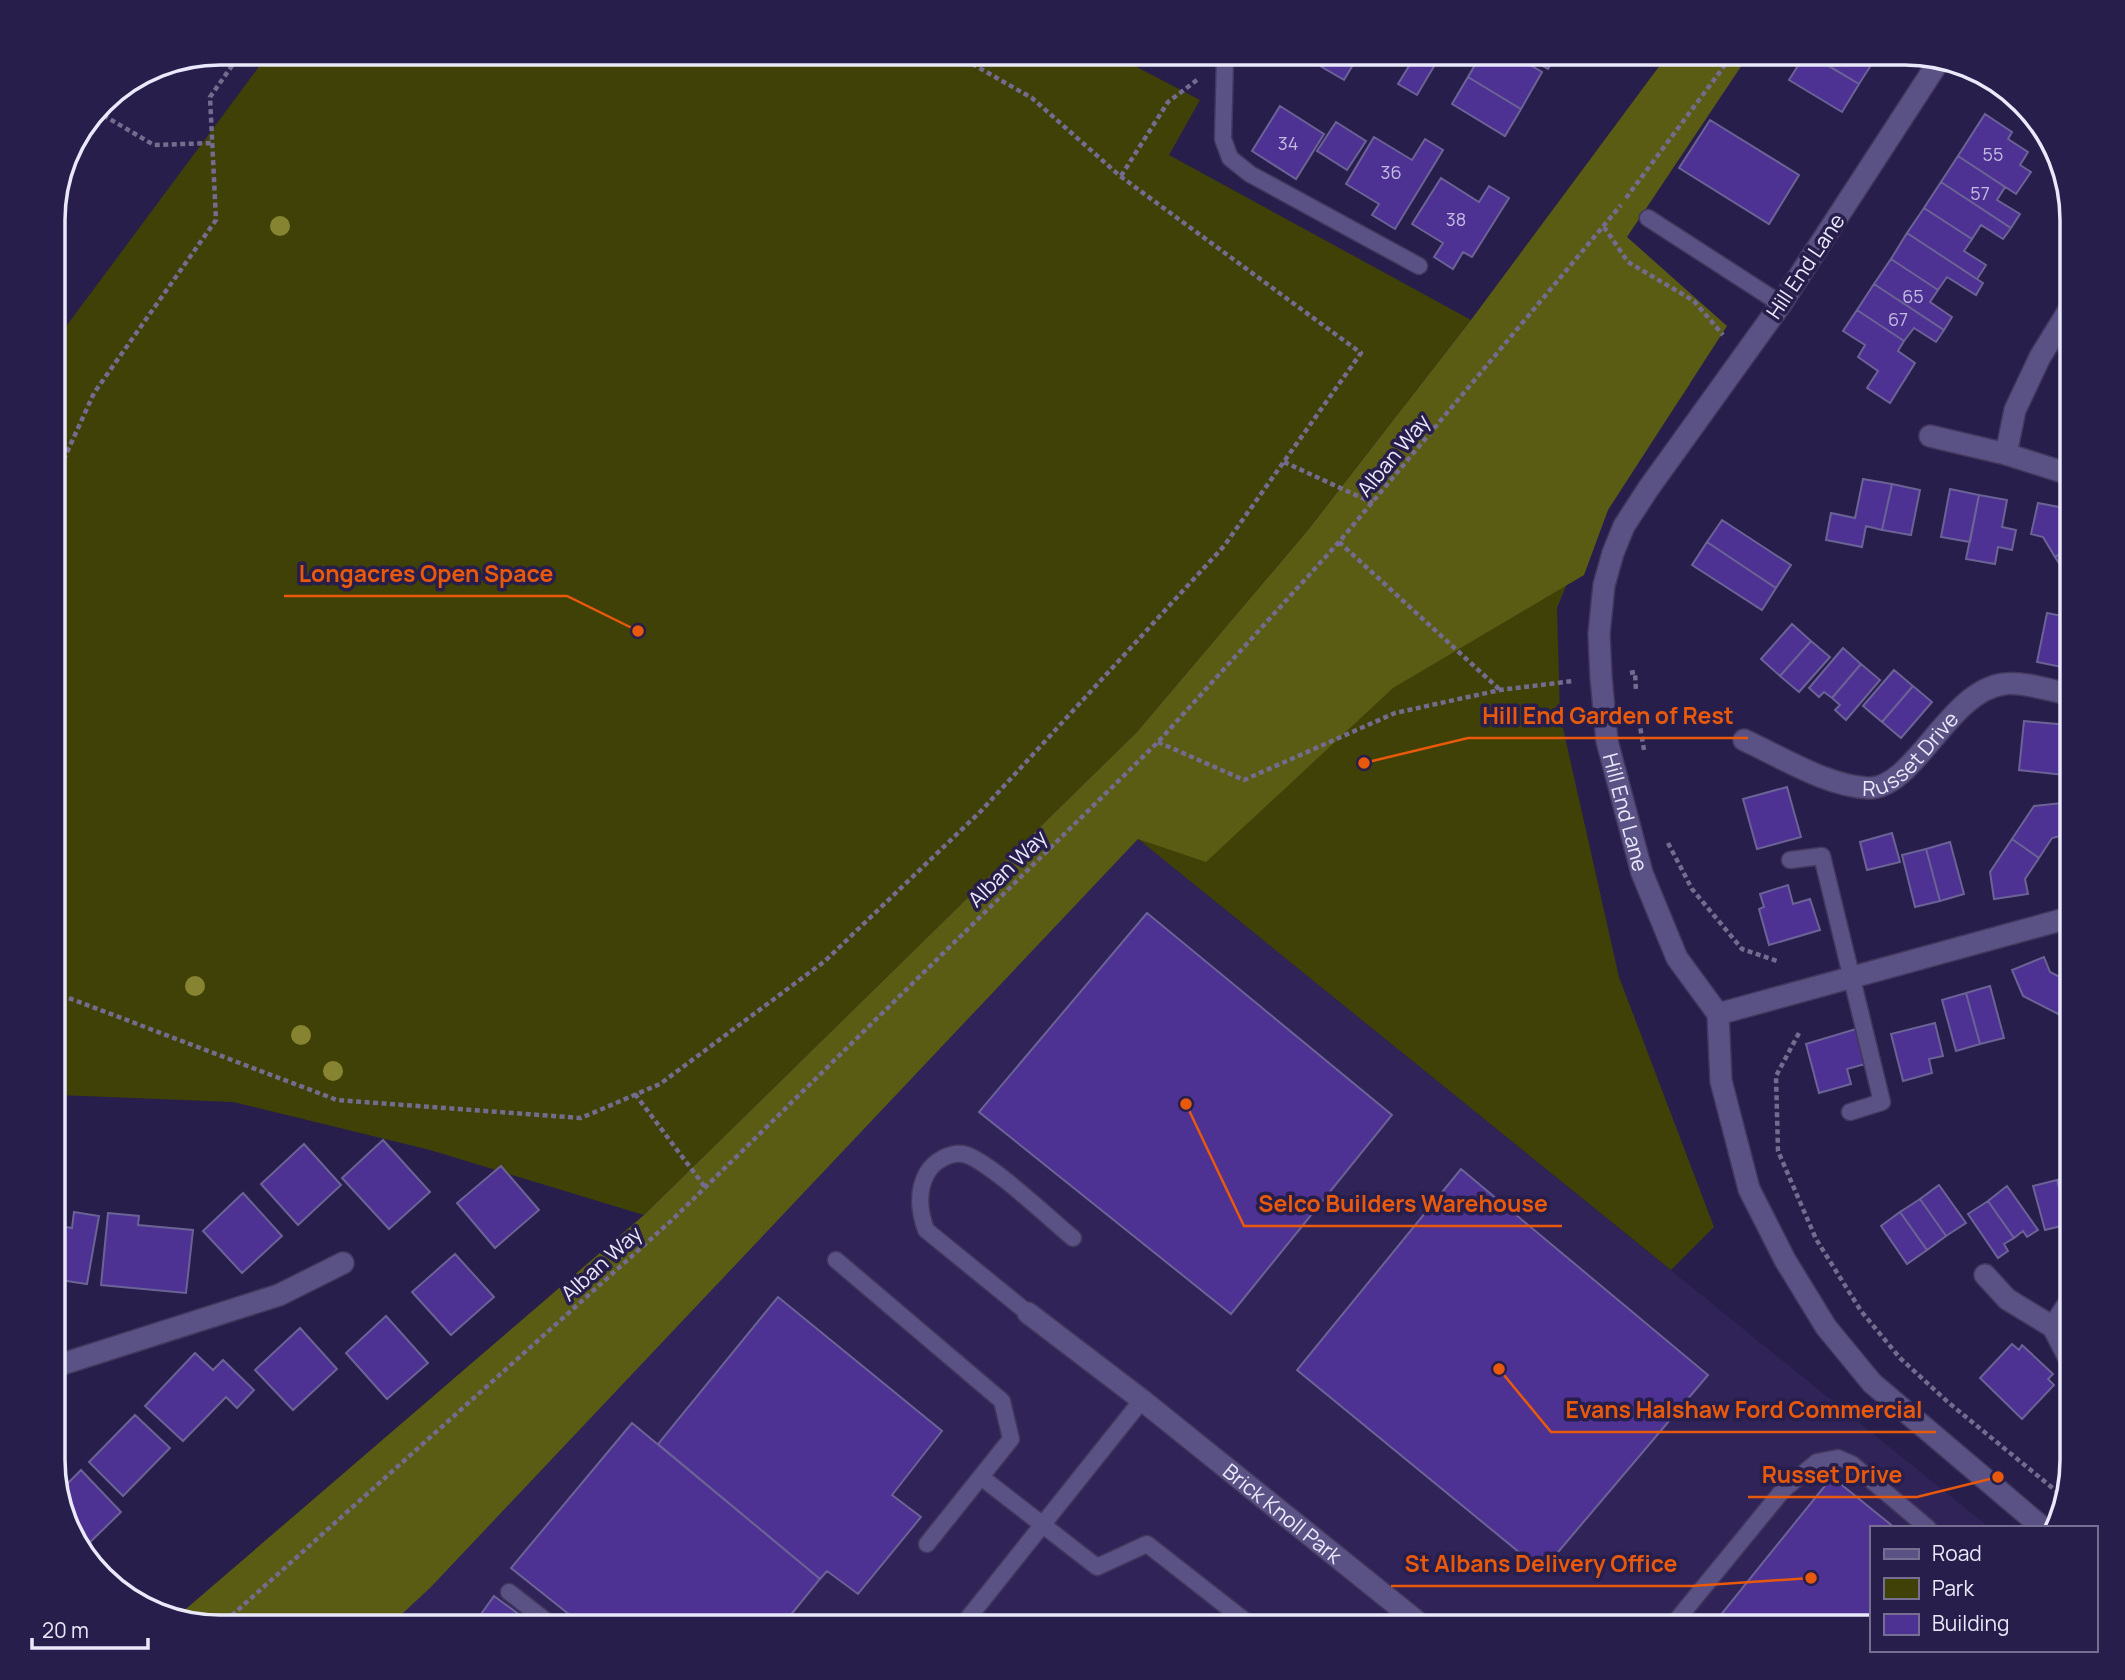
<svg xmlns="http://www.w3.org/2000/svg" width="2125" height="1680" font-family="Manrope,sans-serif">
<rect width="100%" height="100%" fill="#281e4b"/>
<path fill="#302358" d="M 1138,839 L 1841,1408 L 1990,1528 L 1871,1528 L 1871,1627 L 388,1627 L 430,1588 Z"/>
<path fill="#404106" d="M 263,53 L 1110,53 L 1200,100 L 1169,155 L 1471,320 L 1308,530 L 1137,732 L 644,1215 L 430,1150 L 233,1102 L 58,1095 L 53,1092 L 53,344 L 267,56 Z
M 1569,295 L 1690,384 L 1584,542 L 1557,608 L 1560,715 L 1619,977 L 1714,1227 L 1671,1270 L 1138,839 Z"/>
<path fill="#5b5c14" d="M 1669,53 L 1750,53 L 1627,237 L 1727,326 L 1608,510 L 1584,575 L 1393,688 L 1206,862 L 1138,839 L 430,1588 L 388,1627 L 219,1627 L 173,1620 L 644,1215 L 1137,732 L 1308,530 L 1471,320 Z"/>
<path fill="#4d3293" stroke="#6b6296" stroke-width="2" d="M 1298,53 L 1360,53 L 1344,80 Z
M 1417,53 L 1436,63 L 1417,95 L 1398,84 Z
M 1482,53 L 1510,53 L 1542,72 L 1521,109 L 1468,77 Z
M 1519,53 L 1558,53 L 1548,69 Z
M 1806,53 L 1859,84 L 1842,112 L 1789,80 Z
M 1808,53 L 1871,53 L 1877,56 L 1859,84 Z
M 1468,77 L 1521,109 L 1505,136 L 1452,104 Z
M 1280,106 L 1324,134 L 1296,179 L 1252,151 Z
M 1985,114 L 2012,132 L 2008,139 L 2028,152 L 2020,165 L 2031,172 L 2016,194 L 1958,156 Z
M 1710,120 L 1799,175 L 1769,224 L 1679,168 Z
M 1336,122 L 1366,141 L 1347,170 L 1317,151 Z
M 1374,137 L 1412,160 L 1425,139 L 1443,150 L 1395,229 L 1372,215 L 1379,204 L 1346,184 Z
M 1958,156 L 2005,187 L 1997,200 L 2020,214 L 2011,228 L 1941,182 Z
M 1441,178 L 1479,202 L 1489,186 L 1509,198 L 1472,257 L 1463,252 L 1453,269 L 1434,257 L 1443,243 L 1412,224 Z
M 1941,182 L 2011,228 L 2003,239 L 1981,225 L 1972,239 L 1924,208 Z
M 1924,208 L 1972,239 L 1964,251 L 1986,265 L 1977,279 L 1907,233 Z
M 1907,233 L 1983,283 L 1976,295 L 1947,277 L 1938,290 L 1891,259 Z
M 1891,259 L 1938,290 L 1930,302 L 1952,317 L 1944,330 L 1874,284 Z
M 1874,284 L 1944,330 L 1936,342 L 1914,328 L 1904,341 L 1857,310 Z
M 1857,310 L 1904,341 L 1898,351 L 1915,363 L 1890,403 L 1867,388 L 1878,371 L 1858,357 L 1865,345 L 1843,331 Z
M 1863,479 L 1892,484 L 1882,530 L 1866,526 L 1862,547 L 1826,540 L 1831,513 L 1855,518 Z
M 1892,484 L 1920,490 L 1911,535 L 1882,530 Z
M 1950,489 L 1979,495 L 1970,542 L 1941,537 Z
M 1979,495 L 2007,500 L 2002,527 L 2016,530 L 2012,550 L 1998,547 L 1995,564 L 1966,559 Z
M 2038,503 L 2059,507 L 2072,526 L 2072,546 L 2055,557 L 2043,537 L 2031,534 Z
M 1722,520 L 1791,565 L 1776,588 L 1707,542 Z
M 1707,542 L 1776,588 L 1762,610 L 1692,565 Z
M 2072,546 L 2072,590 L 2066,589 L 2068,577 L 2055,557 Z
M 2047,613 L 2072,618 L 2072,669 L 2037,662 Z
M 1792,624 L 1811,641 L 1780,676 L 1761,659 Z
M 1811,641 L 1830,657 L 1799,692 L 1780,676 Z
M 1843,648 L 1861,664 L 1832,698 L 1824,692 L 1819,697 L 1809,688 Z
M 1861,664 L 1880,680 L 1846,720 L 1835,710 L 1840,705 L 1832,698 Z
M 1894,670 L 1913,686 L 1882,722 L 1863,706 Z
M 1913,686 L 1932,702 L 1901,738 L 1882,722 Z
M 2024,721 L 2069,725 L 2064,775 L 2019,770 Z
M 1787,787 L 1801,837 L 1757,849 L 1743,799 Z
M 2062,803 L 2068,834 L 2052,838 L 2039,858 L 2012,839 L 2034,806 Z
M 1892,833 L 1900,862 L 1867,870 L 1860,842 Z
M 2012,839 L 2039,858 L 2025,879 L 2028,894 L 1994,899 L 1990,872 Z
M 1950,842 L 1964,894 L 1940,901 L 1926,849 Z
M 1926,849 L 1940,901 L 1915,907 L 1902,855 Z
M 1788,885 L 1793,904 L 1810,899 L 1820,930 L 1769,945 L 1759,909 L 1764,907 L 1760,894 Z
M 1147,913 L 1392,1115 L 1231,1314 L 979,1112 Z
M 2044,957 L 2050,972 L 2072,983 L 2058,1014 L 2023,996 L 2012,970 Z
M 1990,986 L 2004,1038 L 1980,1044 L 1966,993 Z
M 2072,986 L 2072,1022 L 2058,1014 Z
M 1966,993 L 1980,1044 L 1956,1051 L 1942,1000 Z
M 1935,1023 L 1943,1056 L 1929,1059 L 1932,1073 L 1903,1081 L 1891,1034 Z
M 1856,1029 L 1865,1064 L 1847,1069 L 1851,1084 L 1819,1093 L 1806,1044 Z
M 383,1140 L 430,1192 L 389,1229 L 342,1178 Z
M 304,1144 L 341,1185 L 298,1225 L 261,1184 Z
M 501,1166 L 539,1210 L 495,1248 L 457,1203 Z
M 1461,1169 L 1708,1375 L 1542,1571 L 1297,1370 Z
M 2072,1176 L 2072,1223 L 2069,1224 L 2057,1180 Z
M 2057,1180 L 2069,1224 L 2045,1230 L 2033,1186 Z
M 1939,1185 L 1966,1223 L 1946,1236 L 1920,1199 Z
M 2007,1186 L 2038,1230 L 2027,1237 L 2023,1231 L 2014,1238 L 1988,1201 Z
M 243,1193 L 282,1236 L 242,1273 L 203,1231 Z
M 1920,1199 L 1946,1236 L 1927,1250 L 1900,1212 Z
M 1988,1201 L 2014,1238 L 2004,1244 L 2008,1251 L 1998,1258 L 1968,1214 Z
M 74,1212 L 99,1216 L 87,1284 L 53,1279 L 53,1225 L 72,1228 Z
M 1900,1212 L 1927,1250 L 1907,1264 L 1881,1226 Z
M 108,1213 L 139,1216 L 138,1225 L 193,1230 L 186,1293 L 101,1285 Z
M 455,1254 L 494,1297 L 451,1335 L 412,1292 Z
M 778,1297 L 942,1431 L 892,1495 L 921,1517 L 858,1594 L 827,1571 L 820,1579 L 658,1444 Z
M 386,1316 L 428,1363 L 387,1399 L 346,1353 Z
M 300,1328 L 337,1369 L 293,1410 L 255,1370 Z
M 2012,1344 L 2019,1350 L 2022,1345 L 2053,1374 L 2048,1379 L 2054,1385 L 2022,1419 L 1980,1378 Z
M 195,1353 L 213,1370 L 223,1360 L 254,1390 L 237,1408 L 226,1397 L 183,1441 L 145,1406 Z
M 135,1415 L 170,1448 L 123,1496 L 89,1462 Z
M 632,1423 L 820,1579 L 781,1627 L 585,1627 L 511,1568 Z
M 81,1470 L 121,1512 L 82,1550 L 70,1535 L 59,1492 Z
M 1832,1477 L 1895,1528 L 1871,1528 L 1871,1627 L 1711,1627 Z
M 494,1596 L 536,1627 L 493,1627 L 479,1617 Z
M 1166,1616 L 1181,1627 L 1157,1627 Z
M 415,1620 L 422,1627 L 407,1627 Z"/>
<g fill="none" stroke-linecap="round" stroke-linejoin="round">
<g stroke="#42375d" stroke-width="19">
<path id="lane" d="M 1225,58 L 1223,139 L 1230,158 L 1250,174 L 1419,266
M 1648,218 L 1781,304
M 1790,860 L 1822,856 L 1882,1102 L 1850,1112
M 836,1260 L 1002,1401 L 1011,1439 L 927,1544
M 1028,1313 L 926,1230 C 919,1211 917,1191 927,1173 C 934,1161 950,1152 963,1154 C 986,1158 1051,1220 1073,1238
M 981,1477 L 1097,1567 L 1147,1544 L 1253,1627
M 509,1592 L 554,1627
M 961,1627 L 1142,1400
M 1671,1627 L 1783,1490 L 1817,1462 L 1838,1458 L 1852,1464 L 1928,1528"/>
</g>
<g stroke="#42375d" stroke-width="24">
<g id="street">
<path d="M 1225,58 L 1229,53"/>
<path d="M 1930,436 L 2006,454"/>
<path d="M 2072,475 L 2006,454 L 2015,410 L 2040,357 L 2072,305"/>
<path id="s1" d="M 1744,740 C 1781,757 1827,786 1868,788 C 1914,790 1949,690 2004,684 C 2022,681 2053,691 2072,695"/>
<path d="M 1718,1014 L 2072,917"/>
<path d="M 1985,1275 L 2007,1299 L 2053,1327 L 2072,1299"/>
<path id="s2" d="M 1028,1313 L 1142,1400 L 1424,1627"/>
<path d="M 2053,1327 L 2069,1358"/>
<path d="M 53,1367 L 279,1295 L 343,1263"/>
</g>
</g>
<g stroke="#42375d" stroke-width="24">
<g id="secondary">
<path id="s3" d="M 1941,58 L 1781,304 L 1648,489 L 1624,526 L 1613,553 L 1604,585 L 1599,634 L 1601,677 L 1607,741 L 1642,873 L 1677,958 L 1718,1014 L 1721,1081 L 1749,1189 L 1785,1260 L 1826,1327 L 1872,1383 L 2043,1528"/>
</g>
</g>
<path stroke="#736c8f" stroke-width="4.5" stroke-dasharray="5 3.5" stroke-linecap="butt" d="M 1715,53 L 1729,61
M 96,111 L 154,145 L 212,143
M 1121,176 L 1168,102 L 1197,80
M 1626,198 L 1734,53
M 1604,227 L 1628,262 L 1694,301 L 1723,335
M 1284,462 L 1373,503
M 53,483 L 94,393 L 216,220 L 210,97 L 241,53
M 1339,542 L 1499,689
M 1630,673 L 1635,672 L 1636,691
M 1639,720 L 1644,750
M 1158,742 L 1244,780 L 1395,713 L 1500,690 L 1573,681
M 1668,843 L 1692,889 L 1742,949 L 1777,961
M 53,992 L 337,1100 L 581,1118 L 660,1084 L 825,961 L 982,810 L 1224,546 L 1361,353 L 1120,176 L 1032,98 L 953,53
M 1799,1033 L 1776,1076 L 1778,1151 L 1816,1239 L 1861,1311 L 1900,1358 L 1949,1403 L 2066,1499
M 635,1094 L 705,1187
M 219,1627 L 672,1220 L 1158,742 L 1339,542 L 1621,205"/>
<use href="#lane" stroke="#5a5284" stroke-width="16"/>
<use href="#street" stroke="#5a5284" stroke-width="21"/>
<use href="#secondary" stroke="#5a5284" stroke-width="21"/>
</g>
<g fill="#868430">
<circle cx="280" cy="226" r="10"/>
<circle cx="195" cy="986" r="10"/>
<circle cx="301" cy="1035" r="10"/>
<circle cx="333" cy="1071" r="10"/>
</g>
<g text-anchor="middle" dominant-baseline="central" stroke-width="7" stroke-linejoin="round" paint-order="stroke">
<g font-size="18" fill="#c3bbe1">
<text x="1288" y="143">34</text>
<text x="1993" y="154">55</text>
<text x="1391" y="172">36</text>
<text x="1980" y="193">57</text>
<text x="1456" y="219">38</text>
<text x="1913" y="296">65</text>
<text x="1898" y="319">67</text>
</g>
<g font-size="21" fill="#eae9fb" stroke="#281e4b">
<text transform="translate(1805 266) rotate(-56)">Hill End Lane</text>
<text transform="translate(1393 455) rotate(-50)">Alban Way</text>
<text stroke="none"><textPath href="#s1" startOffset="189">Russet Drive</textPath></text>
<text stroke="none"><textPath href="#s3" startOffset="858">Hill End Lane</textPath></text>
<text transform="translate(1007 868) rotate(-44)">Alban Way</text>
<text transform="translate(601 1263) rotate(-42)">Alban Way</text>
<text stroke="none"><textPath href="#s2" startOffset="324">Brick Knoll Park</textPath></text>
</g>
</g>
<path d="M0 0H2125V1680H0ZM220 65H1905A155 155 0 0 1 2060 220V1460A155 155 0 0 1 1905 1615H220A155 155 0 0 1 65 1460V220A155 155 0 0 1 220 65Z" fill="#281e4b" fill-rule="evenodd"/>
<path fill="none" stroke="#eae9fb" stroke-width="3.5" d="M220 65H1905A155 155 0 0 1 2060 220V1460A155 155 0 0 1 1905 1615H220A155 155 0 0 1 65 1460V220A155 155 0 0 1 220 65Z"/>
<path fill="none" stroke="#e8590c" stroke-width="2.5" d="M638 631L567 596H284M1364 763L1468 738H1748M1186 1104L1244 1226H1562M1499 1369L1551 1432H1936M1998 1477L1917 1497H1748M1811 1578L1692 1586H1391"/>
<g fill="#e8590c" stroke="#281e4b" stroke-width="2.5">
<circle cx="638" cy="631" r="7"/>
<circle cx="1364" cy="763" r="7"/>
<circle cx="1186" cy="1104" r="7"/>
<circle cx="1499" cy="1369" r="7"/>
<circle cx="1998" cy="1477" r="7"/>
<circle cx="1811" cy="1578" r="7"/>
</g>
<g font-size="23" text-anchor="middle" font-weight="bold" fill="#e8590c" stroke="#281e4b" stroke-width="7" stroke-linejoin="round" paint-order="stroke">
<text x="426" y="582">Longacres Open Space</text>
<text x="1608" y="724">Hill End Garden of Rest</text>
<text x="1403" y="1212">Selco Builders Warehouse</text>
<text x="1744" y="1418">Evans Halshaw Ford Commercial</text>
<text x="1832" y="1483">Russet Drive</text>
<text x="1541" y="1572">St Albans Delivery Office</text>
</g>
<rect x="1870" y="1526" width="228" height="126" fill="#281e4b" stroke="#766f91" stroke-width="2"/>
<rect x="1884" y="1549" width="35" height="10" fill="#5a5284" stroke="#766f91" stroke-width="2"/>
<text x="1932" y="1561" font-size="21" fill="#eae9fb">Road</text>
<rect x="1884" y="1578" width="35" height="21" fill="#404106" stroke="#766f91" stroke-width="2"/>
<text x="1932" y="1596" font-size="21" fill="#eae9fb">Park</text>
<rect x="1884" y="1614" width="35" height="21" fill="#4d3293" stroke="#766f91" stroke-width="2"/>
<text x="1932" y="1631" font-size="21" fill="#eae9fb">Building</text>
<path d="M32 1638v10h116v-10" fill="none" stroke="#eae9fb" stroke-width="3.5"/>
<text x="42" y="1638" font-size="21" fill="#eae9fb" stroke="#281e4b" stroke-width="5" paint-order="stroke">20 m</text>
</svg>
